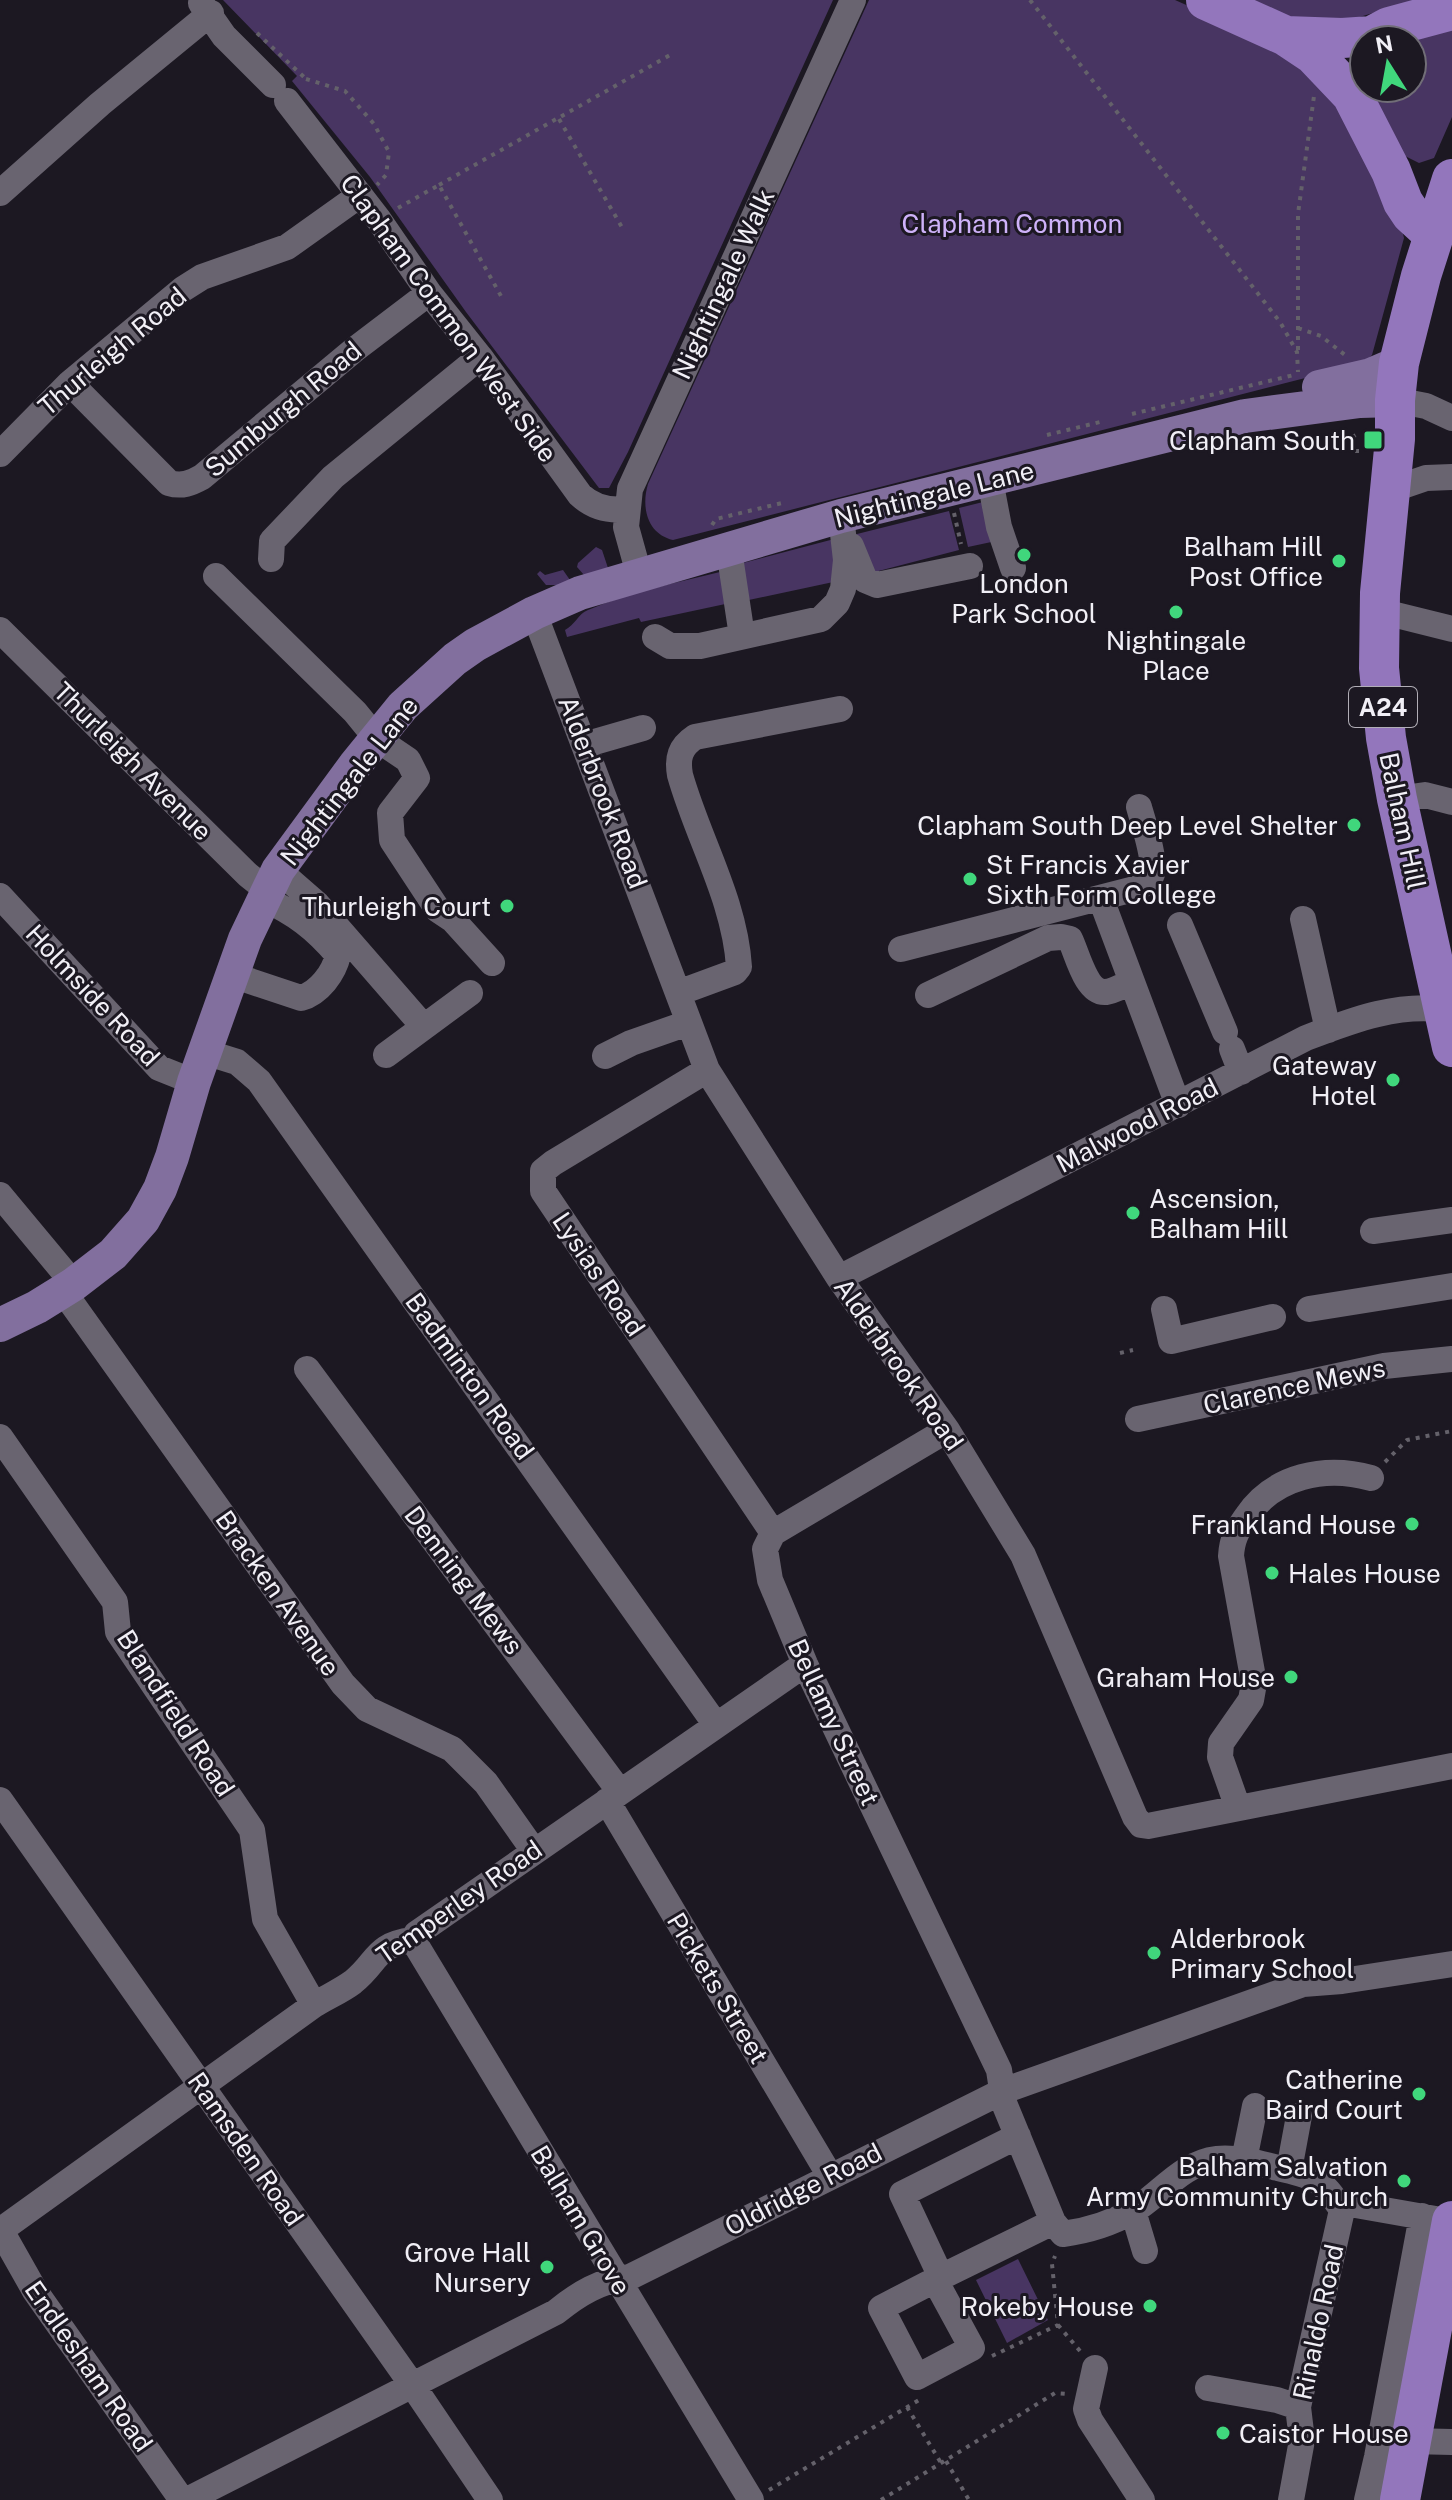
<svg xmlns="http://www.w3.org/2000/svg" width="1452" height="2500" font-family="'Public Sans',sans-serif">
<rect width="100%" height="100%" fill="#1c1822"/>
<path fill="#483562" d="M 223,0 L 833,0 L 628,452 L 609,488 L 599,488 L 466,312 L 370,177 L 292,81 L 297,76 Z
M 869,0 L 1175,0 L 1297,54 L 1326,83 L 1402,230 L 1404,238 L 1372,355 L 1364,363 L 673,540 C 647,534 641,507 648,484 Z
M 1246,0 L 1416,0 L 1343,22 L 1308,24 Z
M 1452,22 L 1452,117 L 1434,158 L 1419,163 L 1403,155 L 1365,88 L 1412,88 L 1412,40 Z
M 987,501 L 996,541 L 968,547 L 959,508 Z
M 949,511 L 959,550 L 867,574 L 853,535 Z
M 838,538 L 838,581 L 744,601 L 739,564 Z
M 596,547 L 602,550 L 608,568 L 584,575 L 577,567 L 578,563 Z
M 563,570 L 570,580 L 558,585 L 546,585 L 537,574 L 540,571 L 545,575 Z
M 720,572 L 730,603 L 641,622 L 639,618 L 567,637 L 565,630 C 575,625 578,614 588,610 C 629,592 676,583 720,572 Z
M 1018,2259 L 1048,2320 L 1007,2343 L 976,2280 Z"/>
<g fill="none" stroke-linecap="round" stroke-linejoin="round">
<path stroke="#64616a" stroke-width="4" stroke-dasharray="4 6" stroke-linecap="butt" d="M 1030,0 L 1280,322 L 1297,352 L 1298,372
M 257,33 L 306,79
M 306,79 L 345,91 L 374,124 L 389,152 L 386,175 L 377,185
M 559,119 L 623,229
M 439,185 L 672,54
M 398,208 L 439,185 L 501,296
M 1298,328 L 1321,336 L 1345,355
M 1298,350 L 1298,214 L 1314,96
M 1132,414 L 1294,375
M 1047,435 L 1100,422
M 1352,437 L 1360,433
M 1355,451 L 1361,451
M 954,513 L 961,544
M 712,525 L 716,519 L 786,502
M 1120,1353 L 1133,1350
M 1385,1462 L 1407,1440 L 1452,1431
M 1058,2325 L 1080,2351
M 992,2356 L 1058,2325 L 1052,2264 L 1055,2256
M 907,2407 L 941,2463
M 946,2461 L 969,2500
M 769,2490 L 919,2400
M 881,2500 L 1055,2393 L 1068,2394"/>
<path stroke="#696470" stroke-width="26" d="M 201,3 L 224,36 L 273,85
M 287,101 L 379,220 L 429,293 L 480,357 L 580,495 C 593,507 609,511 626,509
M 0,193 L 100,104 L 211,13
M 70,383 L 169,483 C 182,487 191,483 202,477 L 354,350 L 429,293
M 1395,400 L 1426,406 L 1452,418
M 0,454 L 70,383 L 183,289 L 202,277 L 287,247 L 360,195
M 990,480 L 999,527 L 1013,568
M 1391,490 L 1426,478 L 1452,477
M 851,546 L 865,580 L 877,585 L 970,566
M 729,550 L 742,636
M 271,559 L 272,541 L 333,477 L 480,357
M 639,574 L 626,527 L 630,489 L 853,0
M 216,576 L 355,712 L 377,739 L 408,760 L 417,778 L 390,813 L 392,840 L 438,910 L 453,920 L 492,963
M 1380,611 L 1452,629
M 534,613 L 707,1070 L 839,1278 L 947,1430 L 1023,1555 L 1135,1817 L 1141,1825 L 1148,1826 L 1452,1766
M 0,630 L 248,875 L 267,890
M 655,637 L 670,646 L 700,646 L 821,619 L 837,603 L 843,589 L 846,560 L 841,516
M 584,745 L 643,728
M 1397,799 L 1425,795 L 1452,802
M 278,870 L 317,904 L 424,1027
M 0,896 L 159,1068 L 194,1082
M 1101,899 L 1132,982
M 1303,919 L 1328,1030
M 1180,925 L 1225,1032
M 901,949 L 1138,888 C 1143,884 1150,880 1152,874 C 1156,859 1143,822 1139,807
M 232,975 L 301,998 C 319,993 334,973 338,955 C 314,927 296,914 263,898
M 678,993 L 735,972 L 739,967 C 735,900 698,839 680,775 C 677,758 680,747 695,737 L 840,709
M 928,995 L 1048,938 L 1061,937 L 1070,939 C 1077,953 1086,994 1106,992 C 1114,991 1124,985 1132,982 L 1178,1105
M 1232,1049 L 1241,1072
M 205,1052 L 237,1062 L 259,1081 L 716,1725
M 386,1055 L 470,993
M 605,1056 L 631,1043 L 688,1023
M 707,1070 L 553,1163 L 543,1171 L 543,1191 L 773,1533
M 0,1195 L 74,1284
M 1373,1231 L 1452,1220
M 839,1278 L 1306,1038 C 1352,1020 1402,1001 1452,1011
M 63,1291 L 343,1684 L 367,1709 L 452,1749 L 486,1783 L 534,1851
M 1164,1309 L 1171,1341 L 1273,1317
M 1309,1309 L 1452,1286
M 307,1369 L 620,1792
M 1138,1419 L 1384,1366 L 1452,1359
M 0,1437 L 115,1602 L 118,1632 L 252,1830 L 265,1919 L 314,2005
M 0,1800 L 413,2386 L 490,2500
M 607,1801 L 830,2176
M 1238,1808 L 1220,1757 L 1221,1743 L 1251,1700 L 1254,1683 L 1231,1556 C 1232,1539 1237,1530 1247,1516 C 1274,1476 1325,1465 1371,1478
M 413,1940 L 751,2500
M 1244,2160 L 1255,2106
M 1289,2170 L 1299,2116
M 1133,2211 L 1145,2251
M 1053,2222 L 1063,2234 C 1086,2231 1112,2223 1133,2211 C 1161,2194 1182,2163 1217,2159 C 1237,2157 1258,2163 1278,2168 C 1314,2176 1321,2178 1342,2210
M 0,2229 L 35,2291 L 182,2500
M 1,2230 L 314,2005 C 327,1997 341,1991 353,1982 C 379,1961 374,1945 413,1940 L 416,1934 L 805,1664
M 941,2277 L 902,2194 L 1018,2136
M 935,2280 L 881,2308 L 917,2377 L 972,2348 L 935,2280 L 1053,2222 L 1004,2103 L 999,2070 L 805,1664 L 770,1580 L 765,1549 L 773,1533 L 947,1430
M 1095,2368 L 1086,2409 L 1090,2420 L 1142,2500
M 1208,2388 L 1277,2400 L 1298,2407
M 1410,2441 L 1452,2442
M 187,2500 L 556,2312 C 578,2294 601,2280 630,2277 L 1003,2091 L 1303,1984 L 1342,1981 L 1452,1964
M 1291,2500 L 1302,2440 L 1298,2407 L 1342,2210 L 1350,2204 L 1452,2222
M 1367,2500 L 1377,2457 L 1422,2216"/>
<path stroke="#826f9e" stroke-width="34" d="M 1319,387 L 1371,375 L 1399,363
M 0,1325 L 37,1307 L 74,1284 L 113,1254 L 143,1220 L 160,1189 L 172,1157 L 194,1082 L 245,939 L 278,870 L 355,765 L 403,706 L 455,659 L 475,645 L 534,613 L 580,593 L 841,516 L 1245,416 L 1360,401 L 1395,400"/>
<path stroke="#9376bc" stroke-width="40" d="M 1206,0 L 1286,36 L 1342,38 L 1372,36 L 1389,27 L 1452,10
M 1286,36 L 1313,54 L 1352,95 L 1391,171 L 1403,202 L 1411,214 L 1434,235
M 1452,179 L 1421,276 L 1399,363 L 1395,400 L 1395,439 L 1380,593 L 1379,668 L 1386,738 L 1397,799 L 1452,1047
M 1400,2500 L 1452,2221"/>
</g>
<g fill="#40d77c" stroke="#1c1822" stroke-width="3">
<rect x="1363" y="430" width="20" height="20" rx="4"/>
<circle cx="1024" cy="555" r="8"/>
<circle cx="1339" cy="561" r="8"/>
<circle cx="1176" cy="612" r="8"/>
<circle cx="1354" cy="825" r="8"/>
<circle cx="970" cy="879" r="8"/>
<circle cx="507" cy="906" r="8"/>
<circle cx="1393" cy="1080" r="8"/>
<circle cx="1133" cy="1213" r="8"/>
<circle cx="1412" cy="1524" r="8"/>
<circle cx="1272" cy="1573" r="8"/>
<circle cx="1291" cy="1677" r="8"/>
<circle cx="1154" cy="1953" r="8"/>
<circle cx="1419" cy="2094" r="8"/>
<circle cx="1404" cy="2181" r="8"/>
<circle cx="547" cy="2267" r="8"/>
<circle cx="1150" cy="2306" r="8"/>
<circle cx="1223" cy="2433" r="8"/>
</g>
<g text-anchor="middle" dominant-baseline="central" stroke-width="6" stroke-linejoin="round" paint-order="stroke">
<rect fill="#1c1822" stroke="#b1aeb6" stroke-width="2" x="1349" y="687" width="68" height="40" rx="6"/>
<g font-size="24" font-weight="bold" fill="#f1eff6">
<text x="1383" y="707">A24</text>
</g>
<g font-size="26" fill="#ceb2f9" stroke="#1c1822">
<text x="1012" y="223">Clapham Common</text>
</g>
<g font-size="26" fill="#f1eff6" stroke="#1c1822">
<text transform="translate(723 284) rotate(-65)">Nightingale Walk</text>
<text transform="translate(449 318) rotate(54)">Clapham Common West Side</text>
<text transform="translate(112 351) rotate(-40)">Thurleigh Road</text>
<text transform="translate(283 409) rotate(-40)">Sumburgh Road</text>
<text transform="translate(934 494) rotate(-14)">Nightingale Lane</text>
<text transform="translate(133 761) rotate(45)">Thurleigh Avenue</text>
<text transform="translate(349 781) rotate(-52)">Nightingale Lane</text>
<text transform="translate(603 792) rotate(69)">Alderbrook Road</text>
<text transform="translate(1403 821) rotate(78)">Balham Hill</text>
<text transform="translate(93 995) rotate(47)">Holmside Road</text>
<text transform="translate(1137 1125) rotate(-27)">Malwood Road</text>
<text transform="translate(599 1274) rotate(56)">Lysias Road</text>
<text transform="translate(899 1364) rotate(55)">Alderbrook Road</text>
<text transform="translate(470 1376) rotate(54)">Badminton Road</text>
<text transform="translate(1294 1386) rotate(-12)">Clarence Mews</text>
<text transform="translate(464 1580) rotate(53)">Denning Mews</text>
<text transform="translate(278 1593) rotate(55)">Bracken Avenue</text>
<text transform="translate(176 1713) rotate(57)">Blandfield Road</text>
<text transform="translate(834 1722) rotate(65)">Bellamy Street</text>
<text transform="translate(459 1902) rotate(-35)">Temperley Road</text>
<text transform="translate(718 1988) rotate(59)">Pickets Street</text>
<text transform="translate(246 2149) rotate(55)">Ramsden Road</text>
<text transform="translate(803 2189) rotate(-27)">Oldridge Road</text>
<text transform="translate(581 2220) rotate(59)">Balham Grove</text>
<text transform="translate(1318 2322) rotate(-78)">Rinaldo Road</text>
<text transform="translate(89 2366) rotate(55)">Endlesham Road</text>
</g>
<g font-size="26" fill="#f1eff6" stroke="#1c1822" text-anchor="end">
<text x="1355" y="440">Clapham South</text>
<text x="1323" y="546">Balham Hill<tspan x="1323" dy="30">Post Office</tspan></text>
<text x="1024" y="583" text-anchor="middle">London<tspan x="1024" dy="30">Park School</tspan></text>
<text x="1176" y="640" text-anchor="middle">Nightingale<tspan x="1176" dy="30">Place</tspan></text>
<text x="1338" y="825">Clapham South Deep Level Shelter</text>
<text x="986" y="864" text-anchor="start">St Francis Xavier<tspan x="986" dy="30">Sixth Form College</tspan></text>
<text x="491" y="906">Thurleigh Court</text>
<text x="1377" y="1065">Gateway<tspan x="1377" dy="30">Hotel</tspan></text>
<text x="1149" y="1198" text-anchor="start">Ascension,<tspan x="1149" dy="30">Balham Hill</tspan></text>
<text x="1396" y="1524">Frankland House</text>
<text x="1288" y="1573" text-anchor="start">Hales House</text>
<text x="1275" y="1677">Graham House</text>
<text x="1170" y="1938" text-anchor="start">Alderbrook<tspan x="1170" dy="30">Primary School</tspan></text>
<text x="1403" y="2079">Catherine<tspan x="1403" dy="30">Baird Court</tspan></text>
<text x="1388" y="2166">Balham Salvation<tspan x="1388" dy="30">Army Community Church</tspan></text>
<text x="531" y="2252">Grove Hall<tspan x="531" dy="30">Nursery</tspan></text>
<text x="1134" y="2306">Rokeby House</text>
<text x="1239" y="2433" text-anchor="start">Caistor House</text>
</g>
</g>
<g transform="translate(1388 64) rotate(349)"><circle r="38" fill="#1c1822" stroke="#716e77" stroke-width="2"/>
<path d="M0-6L14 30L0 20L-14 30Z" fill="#40d77c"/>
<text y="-12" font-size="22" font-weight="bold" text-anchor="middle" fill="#f1eff6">N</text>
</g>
</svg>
